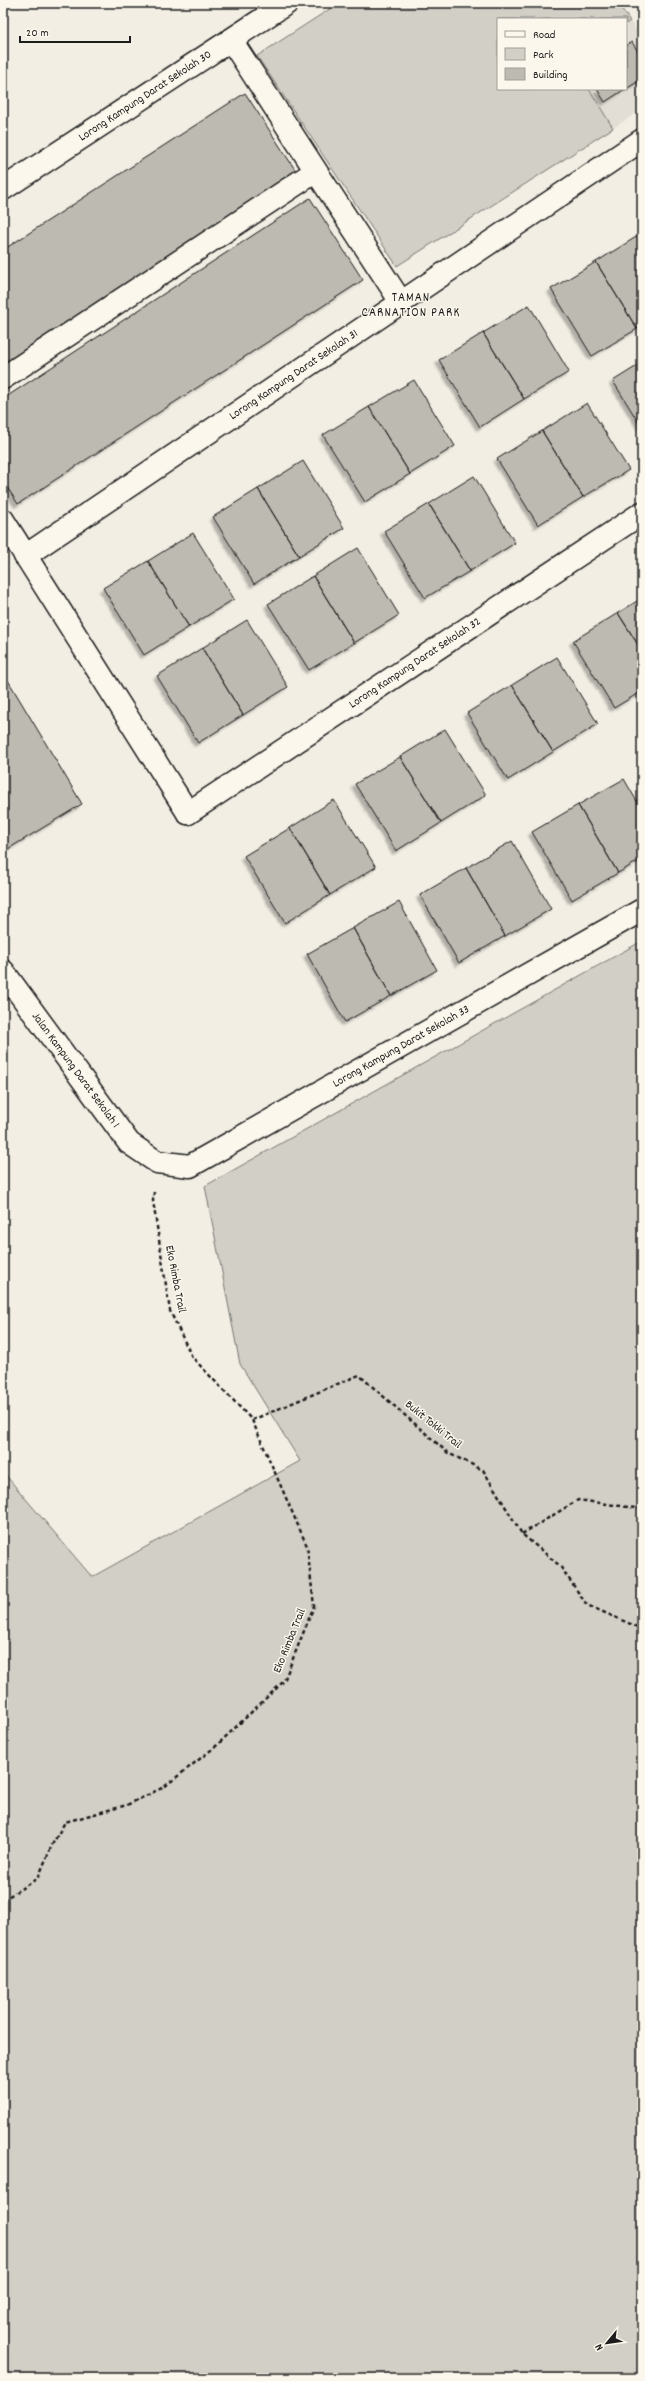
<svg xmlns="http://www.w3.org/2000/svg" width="645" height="2381" font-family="Dekko,sans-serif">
<defs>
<filter id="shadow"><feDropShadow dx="-3.5" dy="3.5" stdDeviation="1" flood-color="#0004"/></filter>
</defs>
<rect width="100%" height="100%" fill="#f2eee4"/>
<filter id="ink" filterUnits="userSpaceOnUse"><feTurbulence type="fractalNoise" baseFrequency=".025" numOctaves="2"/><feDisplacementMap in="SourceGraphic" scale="8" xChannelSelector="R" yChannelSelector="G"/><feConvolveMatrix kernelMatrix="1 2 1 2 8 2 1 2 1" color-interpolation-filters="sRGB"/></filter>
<g filter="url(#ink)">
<path fill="#e2ded5" d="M 630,21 L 642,39 L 642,109 L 613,128 L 589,89 L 626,89 L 626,24 Z"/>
<path fill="#d2cfc6" stroke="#777671" d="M 339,3 L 618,3 L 630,21 L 626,24 L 626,19 L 498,19 L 498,89 L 589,89 L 613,128 L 397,266 L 257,56 Z
M 642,941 L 642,2378 L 3,2378 L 3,1472 L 92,1577 L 300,1461 L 240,1364 L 205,1186 Z"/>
<path fill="#bdbab1" stroke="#1c1c1c" filter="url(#shadow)" d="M 632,42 L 642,58 L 642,79 L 626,89 L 626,45 Z
M 597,89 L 625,89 L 605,102 Z
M 245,93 L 298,174 L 3,366 L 3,250 Z
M 310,198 L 363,280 L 18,504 L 3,481 L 3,399 Z
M 641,234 L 642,325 L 637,329 L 596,262 Z
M 596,262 L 637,329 L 592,356 L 551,289 Z
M 529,305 L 569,372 L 524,399 L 483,333 Z
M 483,333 L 524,399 L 480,427 L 439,360 Z
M 642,363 L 642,428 L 613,381 Z
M 414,380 L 455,446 L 410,474 L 369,407 Z
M 587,403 L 629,470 L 583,497 L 542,431 Z
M 369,407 L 410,474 L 365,502 L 323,435 Z
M 542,431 L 583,497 L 538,525 L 497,459 Z
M 303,461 L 344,528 L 299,556 L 258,489 Z
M 474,476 L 515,543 L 470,571 L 429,504 Z
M 258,489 L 299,556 L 254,584 L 213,517 Z
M 429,504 L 470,571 L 425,598 L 384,531 Z
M 193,533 L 234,599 L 189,627 L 148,561 Z
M 358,548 L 399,615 L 354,643 L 313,576 Z
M 148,561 L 189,627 L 144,655 L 103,588 Z
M 313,576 L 354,643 L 309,670 L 268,604 Z
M 642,598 L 642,651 L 618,613 Z
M 618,613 L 642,651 L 642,691 L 614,708 L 573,641 Z
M 247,620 L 288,687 L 243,715 L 202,648 Z
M 202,648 L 243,715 L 198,743 L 157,676 Z
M 557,657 L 598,724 L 553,752 L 512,685 Z
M 3,672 L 82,804 L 3,852 Z
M 512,685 L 553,752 L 508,780 L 467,713 Z
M 445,729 L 486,795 L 441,823 L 400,757 Z
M 400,757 L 441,823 L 396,851 L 355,784 Z
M 624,779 L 642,810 L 642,859 L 618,873 L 578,805 Z
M 334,800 L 376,867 L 330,895 L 290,828 Z
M 578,805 L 618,873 L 572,900 L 532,832 Z
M 290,828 L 330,895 L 285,923 L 244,856 Z
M 512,841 L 551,909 L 505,936 L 466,868 Z
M 466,868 L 505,936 L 459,963 L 420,895 Z
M 399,902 L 437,970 L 391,996 L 353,928 Z
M 353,928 L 391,996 L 345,1022 L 307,954 Z"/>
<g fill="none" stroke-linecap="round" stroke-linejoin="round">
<g stroke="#1c1c1c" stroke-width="25">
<path id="service" d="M 231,40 L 401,302
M 3,378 L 316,171
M 3,520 L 188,813"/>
</g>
<g stroke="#1c1c1c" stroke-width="25">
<g id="minor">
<path id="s1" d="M 3,189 L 287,3"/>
<path id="s2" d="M 25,556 L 642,140"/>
<path id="s3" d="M 188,813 L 642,513"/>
<path id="s4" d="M 3,971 L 129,1143 L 157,1162 L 190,1166 L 642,910"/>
</g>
</g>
<path stroke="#1c1c1c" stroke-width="2.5" stroke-dasharray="4 3" stroke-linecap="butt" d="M 252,1420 L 359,1375 L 448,1453 L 483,1470 L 522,1534 L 560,1566 L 587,1605 L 642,1629
M 522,1534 L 578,1500 L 642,1509
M 3,1900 L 38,1878 L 52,1845 L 65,1822 L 127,1805 L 164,1787 L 215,1747 L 284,1681 L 314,1606 L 307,1546 L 252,1420 L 192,1357 L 170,1311 L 153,1201 L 154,1192"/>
<use href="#service" stroke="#fbf7ec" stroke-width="22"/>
<use href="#minor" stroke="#fbf7ec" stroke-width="22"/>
</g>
</g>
<g text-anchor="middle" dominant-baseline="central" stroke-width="3" stroke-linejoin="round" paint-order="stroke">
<g font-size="12" fill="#1c1c1c" stroke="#fbf7ec">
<text stroke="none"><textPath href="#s1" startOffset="170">Lorong Kampung Darat Sekolah 30</textPath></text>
<text stroke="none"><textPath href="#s2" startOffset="324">Lorong Kampung Darat Sekolah 31</textPath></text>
<text stroke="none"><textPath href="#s3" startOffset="272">Lorong Kampung Darat Sekolah 32</textPath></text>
<text stroke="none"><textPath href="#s4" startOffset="523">Lorong Kampung Darat Sekolah 33</textPath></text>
<text stroke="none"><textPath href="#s4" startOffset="123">Jalan Kampung Darat Sekolah 1</textPath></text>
<text transform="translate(175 1279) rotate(79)">Eko Rimba Trail</text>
<text transform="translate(433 1425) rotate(39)">Bukit Tokki Trail</text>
<text transform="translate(290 1641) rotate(-68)">Eko Rimba Trail</text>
</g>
<g font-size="13" letter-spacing="1" fill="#1c1c1c" stroke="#fbf7ec">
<text x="411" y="298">TAMAN<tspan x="411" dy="15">CARNATION PARK</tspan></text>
</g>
</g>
<rect width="645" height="2381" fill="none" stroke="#fbf7ec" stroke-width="16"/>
<rect x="8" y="8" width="629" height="2365" fill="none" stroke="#1c1c1c" stroke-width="1.5" filter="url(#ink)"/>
<rect x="497" y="18" width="130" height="72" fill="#fbf7ec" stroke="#a29f99"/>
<rect x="505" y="31" width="20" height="6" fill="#fbf7ec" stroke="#a29f99"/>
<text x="533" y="38" font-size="12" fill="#1c1c1c">Road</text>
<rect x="505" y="48" width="20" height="12" fill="#d2cfc6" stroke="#a29f99"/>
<text x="533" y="58" font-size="12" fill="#1c1c1c">Park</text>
<rect x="505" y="68" width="20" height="12" fill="#bdbab1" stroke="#a29f99"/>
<text x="533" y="78" font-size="12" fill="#1c1c1c">Building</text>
<g transform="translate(607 2343) rotate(241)" stroke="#fbf7ec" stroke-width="3" paint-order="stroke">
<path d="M0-3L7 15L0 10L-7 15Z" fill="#1c1c1c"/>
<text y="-6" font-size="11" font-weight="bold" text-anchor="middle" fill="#1c1c1c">N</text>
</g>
<path d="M20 36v6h110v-6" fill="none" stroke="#1c1c1c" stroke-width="2"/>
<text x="26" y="36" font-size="12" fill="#1c1c1c" stroke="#fbf7ec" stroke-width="3" paint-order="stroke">20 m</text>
</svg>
